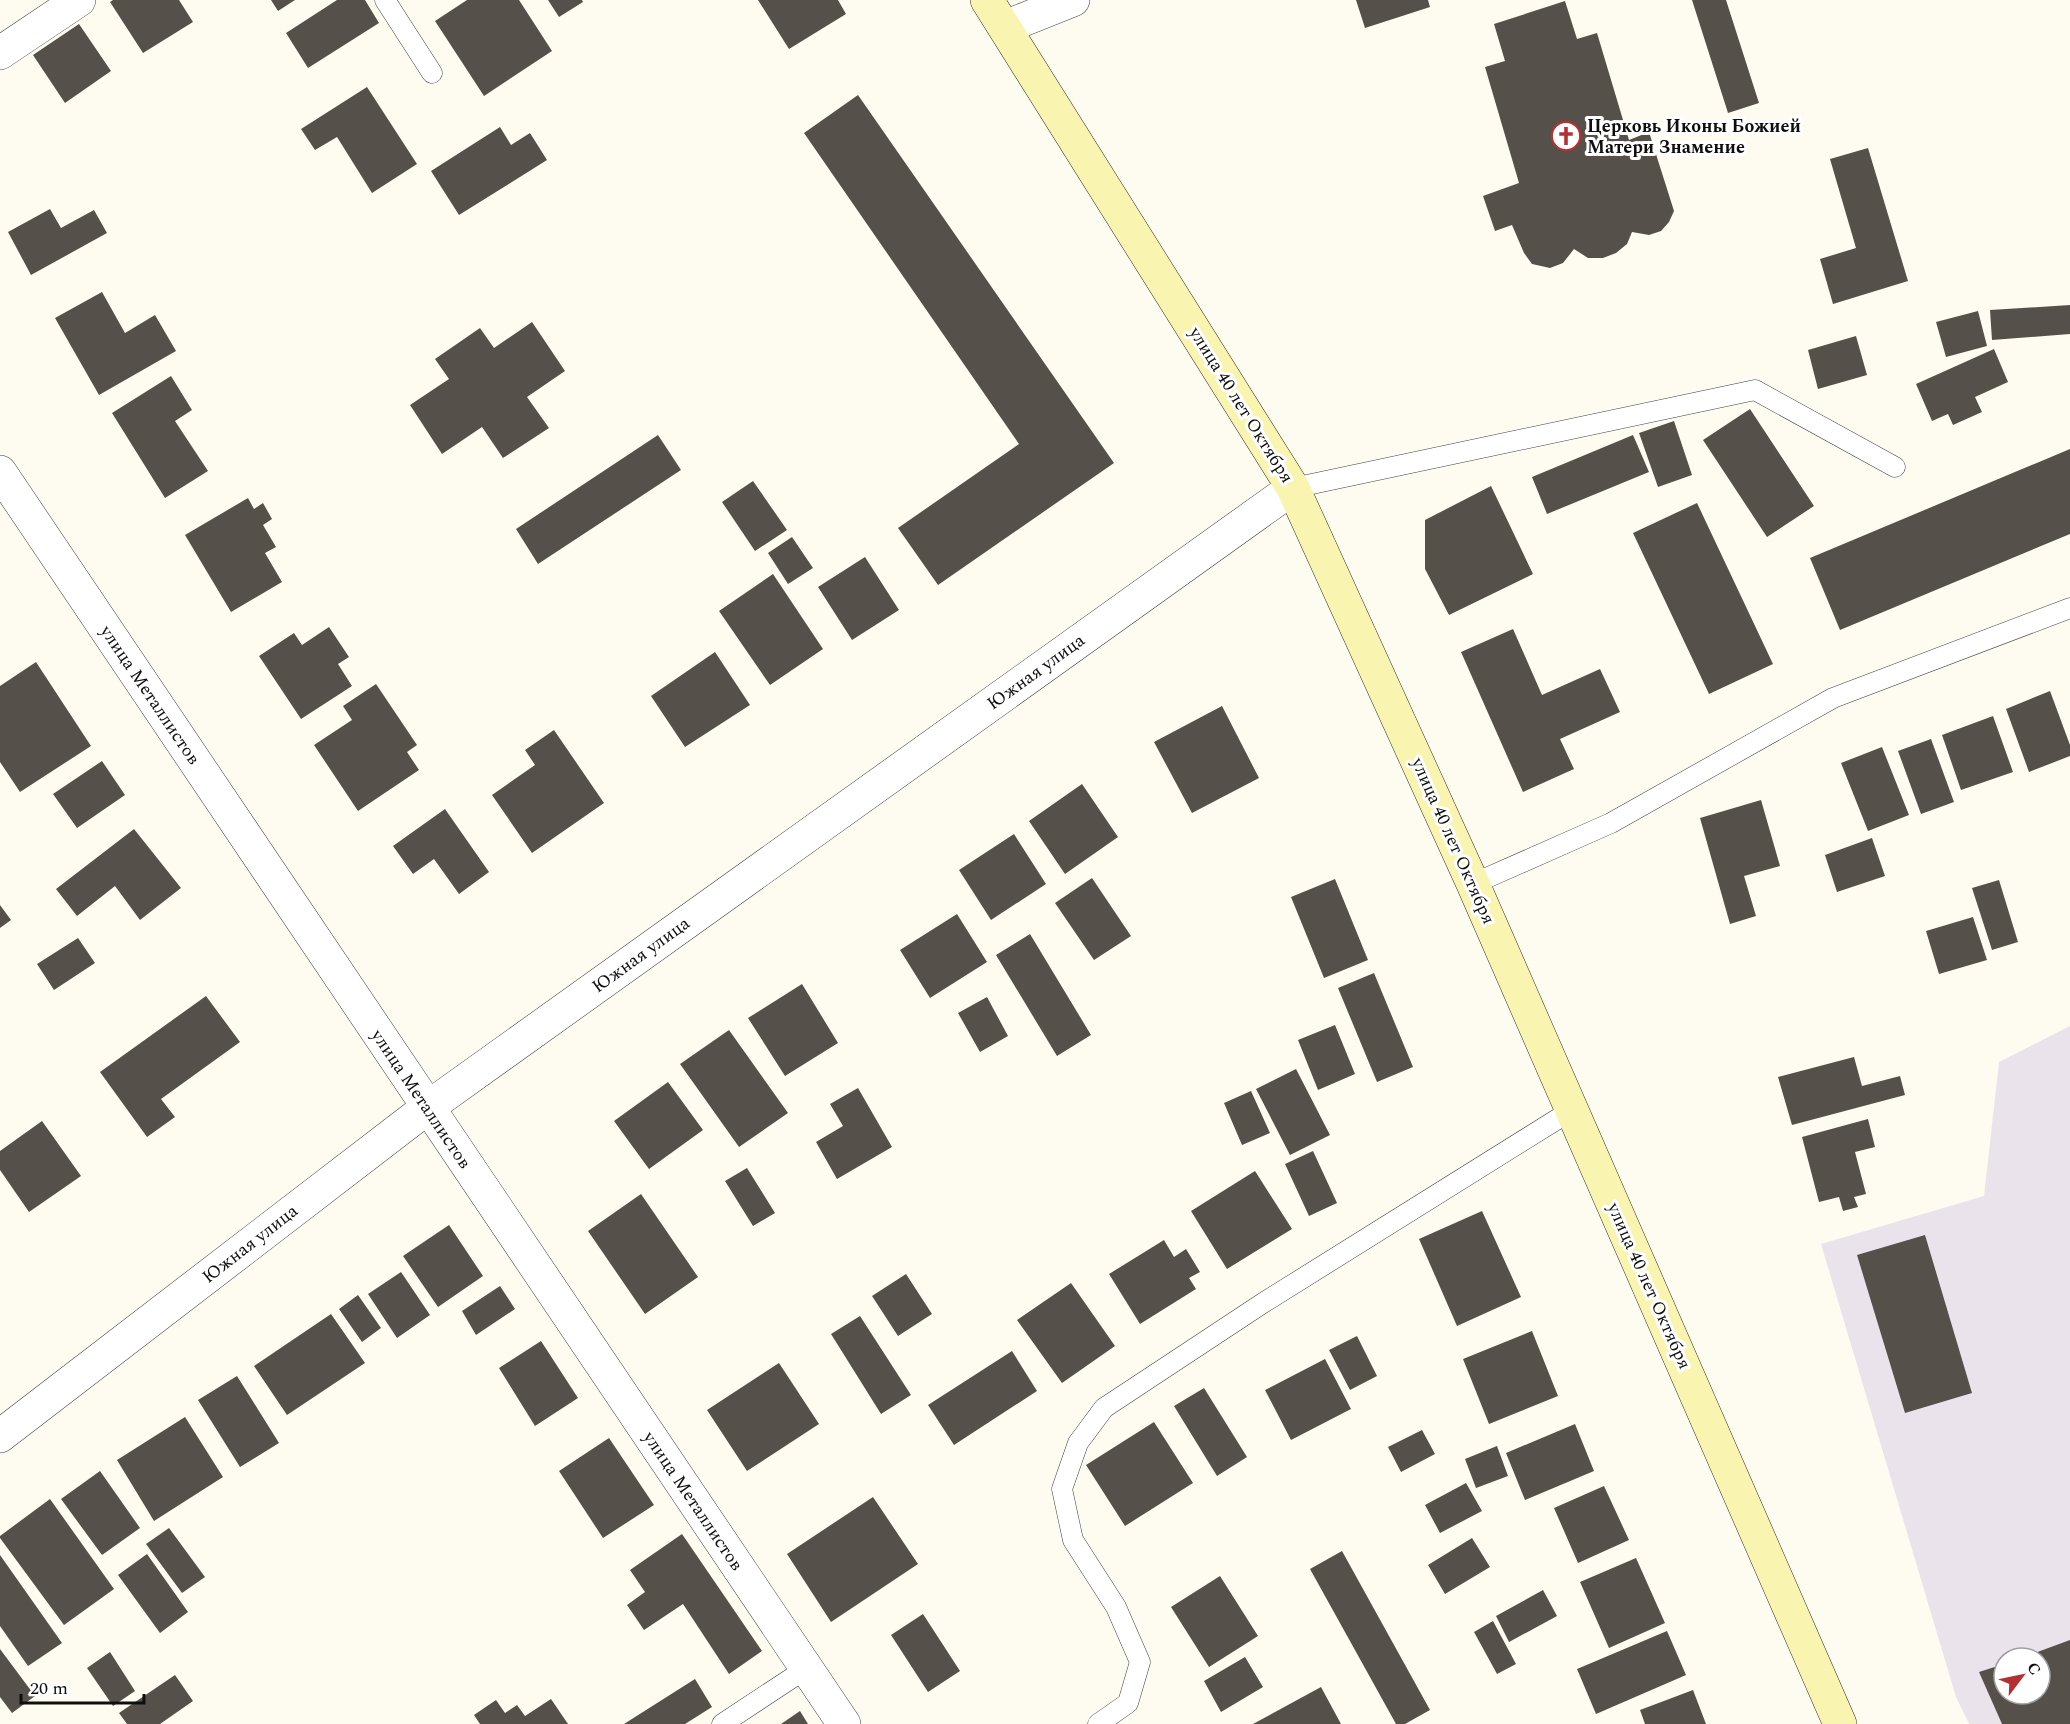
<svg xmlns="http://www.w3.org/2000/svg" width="2070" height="1724" font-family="Spectral,serif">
<rect width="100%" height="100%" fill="#fefcf0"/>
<path fill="#ebe3ec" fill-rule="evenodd" d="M 2070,1026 L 2070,1724 L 1969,1724 L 1956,1697 L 1821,1244 L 1984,1196 L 1999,1062 ZM 2004,1658 L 2040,1658 L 2040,1694 L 2004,1694 Z"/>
<path fill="#56504b" d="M 113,0 L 179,0 L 193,22 L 143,53 L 110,2 Z
M 271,0 L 295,0 L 278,11 Z
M 337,0 L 365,0 L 379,23 L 308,68 L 286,33 Z
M 467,0 L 519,0 L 552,51 L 484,96 L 435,21 Z
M 548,0 L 582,0 L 583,2 L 559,17 Z
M 758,0 L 838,0 L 846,14 L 789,49 Z
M 1356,0 L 1428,0 L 1430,7 L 1365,28 Z
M 1692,0 L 1726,0 L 1759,103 L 1728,113 Z
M 1565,1 L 1577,39 L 1597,33 L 1629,140 L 1649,132 L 1674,211 L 1669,222 L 1661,231 L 1649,235 L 1632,232 L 1627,244 L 1616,253 L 1603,258 L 1588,258 L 1574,249 L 1563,263 L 1550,268 L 1532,264 L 1524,253 L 1512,225 L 1495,231 L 1483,196 L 1519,183 L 1485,67 L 1505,61 L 1494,24 Z
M 79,24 L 111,71 L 65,103 L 33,55 Z
M 367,87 L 417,164 L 372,193 L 337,137 L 315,150 L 301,129 Z
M 858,95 L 1114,463 L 938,585 L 898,528 L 1019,444 L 804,133 Z
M 500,127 L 511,145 L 530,133 L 547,160 L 459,215 L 431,171 Z
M 1868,148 L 1908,281 L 1833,304 L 1820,259 L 1856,248 L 1830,159 Z
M 50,209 L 61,228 L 94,210 L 107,233 L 31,275 L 8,232 Z
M 102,292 L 125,333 L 155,315 L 176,351 L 99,395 L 55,318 Z
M 2070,305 L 2070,334 L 1992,340 L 1990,310 Z
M 1978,311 L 1987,346 L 1946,357 L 1936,322 Z
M 532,322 L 565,371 L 527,397 L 549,428 L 503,458 L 482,427 L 442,454 L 410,405 L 449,379 L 435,359 L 480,328 L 494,348 Z
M 1856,336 L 1867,375 L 1818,389 L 1808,350 Z
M 1994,349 L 2008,382 L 1975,397 L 1982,412 L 1953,425 L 1948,414 L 1932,421 L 1916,384 Z
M 171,376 L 192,410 L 175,421 L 208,471 L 165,498 L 112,413 Z
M 1750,409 L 1814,506 L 1767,537 L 1703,440 Z
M 1674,421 L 1692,475 L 1658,487 L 1639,433 Z
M 658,435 L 681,470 L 538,564 L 516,529 Z
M 1633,435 L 1649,472 L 1547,514 L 1532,477 Z
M 2070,449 L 2070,534 L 1840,630 L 1810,558 Z
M 753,481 L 787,530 L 755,551 L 722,502 Z
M 1491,486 L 1533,574 L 1449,615 L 1425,569 L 1425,520 Z
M 248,498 L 254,509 L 263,503 L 272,519 L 263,525 L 276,547 L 265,553 L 282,582 L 231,612 L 185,535 Z
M 1697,503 L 1773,664 L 1709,694 L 1633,533 Z
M 792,537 L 813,568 L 788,584 L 768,553 Z
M 865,557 L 899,610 L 852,640 L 818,587 Z
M 773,574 L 823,649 L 770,685 L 719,611 Z
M 329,627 L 349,657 L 338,664 L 352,686 L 301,719 L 259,656 L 294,633 L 302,645 Z
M 1513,629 L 1542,695 L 1600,669 L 1620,712 L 1560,739 L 1574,769 L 1523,792 L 1461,652 Z
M 715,652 L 750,705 L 685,747 L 651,696 Z
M 36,662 L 91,746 L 20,792 L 0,762 L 0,686 Z
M 376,684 L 417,745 L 407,752 L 419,770 L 358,811 L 314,745 L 352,720 L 343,706 Z
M 2050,691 L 2070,745 L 2070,756 L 2029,772 L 2006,709 Z
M 1222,706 L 1259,778 L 1192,813 L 1154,742 Z
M 1993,716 L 2013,772 L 1961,790 L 1942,735 Z
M 554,730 L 604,803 L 532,853 L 492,795 L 535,765 L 525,750 Z
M 1931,739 L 1954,802 L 1921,814 L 1898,751 Z
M 1882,747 L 1909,815 L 1868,831 L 1841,763 Z
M 102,761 L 125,795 L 77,828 L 53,794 Z
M 1082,784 L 1118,837 L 1065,874 L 1029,821 Z
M 1761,800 L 1780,866 L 1744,876 L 1756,916 L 1730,924 L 1700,818 Z
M 445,809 L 489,872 L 459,894 L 434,859 L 413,874 L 393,846 Z
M 134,829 L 181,888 L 140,920 L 115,886 L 77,916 L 56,889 Z
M 1014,834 L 1046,884 L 991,920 L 959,870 Z
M 1872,838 L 1885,876 L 1837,892 L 1825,855 Z
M 1092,878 L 1131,936 L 1094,960 L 1055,903 Z
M 1335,879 L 1368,960 L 1324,978 L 1291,897 Z
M 1999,880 L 2018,942 L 1992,950 L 1972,888 Z
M 0,905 L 11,920 L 0,928 Z
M 957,914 L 987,962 L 930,998 L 900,950 Z
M 1973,917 L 1987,960 L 1939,974 L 1926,931 Z
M 1030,934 L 1091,1035 L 1057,1056 L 996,955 Z
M 78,938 L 95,963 L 54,990 L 37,964 Z
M 1374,973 L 1413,1067 L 1377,1082 L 1338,988 Z
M 802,984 L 838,1043 L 785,1076 L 748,1018 Z
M 206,996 L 240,1042 L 161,1099 L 175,1117 L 147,1137 L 100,1072 Z
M 987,997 L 1008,1036 L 980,1052 L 958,1013 Z
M 1335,1025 L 1355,1074 L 1318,1090 L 1298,1040 Z
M 729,1030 L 788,1113 L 739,1147 L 680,1064 Z
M 1854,1057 L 1862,1086 L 1900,1076 L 1905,1095 L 1792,1125 L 1778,1077 Z
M 1296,1069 L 1330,1135 L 1290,1155 L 1256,1089 Z
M 668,1082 L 703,1130 L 649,1169 L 614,1121 Z
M 858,1088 L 892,1147 L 837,1179 L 816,1142 L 843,1126 L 830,1104 Z
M 1251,1091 L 1270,1133 L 1242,1145 L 1224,1103 Z
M 1868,1119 L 1875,1147 L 1855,1152 L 1866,1194 L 1854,1197 L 1858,1207 L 1843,1211 L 1839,1197 L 1819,1202 L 1802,1137 Z
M 42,1121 L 81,1176 L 29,1212 L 0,1170 L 0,1151 Z
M 1313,1151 L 1337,1203 L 1309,1216 L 1285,1164 Z
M 747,1168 L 775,1213 L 753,1226 L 725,1181 Z
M 1255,1171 L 1292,1229 L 1227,1269 L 1191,1211 Z
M 641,1194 L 698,1277 L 645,1314 L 588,1231 Z
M 1482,1211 L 1521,1297 L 1457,1326 L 1419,1239 Z
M 449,1225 L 483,1276 L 438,1307 L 403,1256 Z
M 1925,1235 L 1972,1393 L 1905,1413 L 1857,1255 Z
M 1164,1240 L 1174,1257 L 1186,1249 L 1200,1272 L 1189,1278 L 1196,1289 L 1140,1324 L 1109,1274 Z
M 401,1272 L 430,1315 L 397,1338 L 368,1294 Z
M 906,1274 L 932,1314 L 898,1336 L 872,1296 Z
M 1071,1283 L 1115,1346 L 1062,1383 L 1017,1320 Z
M 500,1286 L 515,1309 L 476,1335 L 462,1311 Z
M 358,1295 L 381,1328 L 362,1342 L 339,1309 Z
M 331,1314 L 365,1363 L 287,1415 L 254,1366 Z
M 860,1316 L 911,1395 L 881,1414 L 831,1334 Z
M 1532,1331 L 1558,1396 L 1489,1424 L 1463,1359 Z
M 1357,1336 L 1377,1376 L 1350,1390 L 1329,1350 Z
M 541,1341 L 578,1398 L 535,1426 L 499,1368 Z
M 1012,1351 L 1037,1391 L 954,1445 L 928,1405 Z
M 1325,1359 L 1351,1409 L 1291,1440 L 1265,1390 Z
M 779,1363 L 819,1424 L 747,1471 L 707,1410 Z
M 237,1376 L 279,1443 L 240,1467 L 198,1400 Z
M 1204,1388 L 1247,1457 L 1217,1476 L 1174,1406 Z
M 185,1417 L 223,1477 L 154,1521 L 117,1460 Z
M 1154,1422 L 1193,1483 L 1125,1526 L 1086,1465 Z
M 1575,1424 L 1594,1471 L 1525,1500 L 1506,1453 Z
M 1422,1430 L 1435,1454 L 1401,1472 L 1388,1447 Z
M 609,1438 L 654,1505 L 603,1538 L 559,1471 Z
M 1497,1446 L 1508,1476 L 1476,1488 L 1465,1459 Z
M 100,1471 L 140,1528 L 102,1555 L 61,1499 Z
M 1466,1483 L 1482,1511 L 1440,1533 L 1425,1505 Z
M 1604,1486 L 1629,1540 L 1578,1563 L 1554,1508 Z
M 873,1497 L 918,1564 L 831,1622 L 787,1554 Z
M 50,1499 L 114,1589 L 64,1625 L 0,1538 L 0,1536 Z
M 169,1528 L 205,1577 L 182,1593 L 146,1544 Z
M 682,1534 L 762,1651 L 729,1674 L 683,1604 L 644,1630 L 627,1605 L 645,1592 L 630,1570 Z
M 1472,1538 L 1490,1567 L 1445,1594 L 1428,1565 Z
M 1342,1551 L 1430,1710 L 1405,1724 L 1396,1724 L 1310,1569 Z
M 147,1554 L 188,1612 L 160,1633 L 118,1575 Z
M 0,1555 L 62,1643 L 28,1666 L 0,1626 Z
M 1636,1558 L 1665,1623 L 1609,1648 L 1580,1582 Z
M 1220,1576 L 1258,1636 L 1209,1667 L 1171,1607 Z
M 1543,1590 L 1557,1616 L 1509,1642 L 1496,1616 Z
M 923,1614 L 960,1671 L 928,1692 L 891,1635 Z
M 1493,1621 L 1516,1664 L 1497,1674 L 1474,1632 Z
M 1667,1631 L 1686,1675 L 1596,1714 L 1577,1669 Z
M 2070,1640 L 2070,1724 L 2002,1724 L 1979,1672 L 2004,1664 L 2004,1694 L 2040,1694 L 2040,1658 L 2021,1658 Z
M 0,1649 L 35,1696 L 12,1713 L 0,1697 Z
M 110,1652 L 135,1691 L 113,1706 L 87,1668 Z
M 1245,1657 L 1263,1687 L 1221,1712 L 1204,1681 Z
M 175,1675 L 193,1701 L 160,1724 L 127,1724 L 119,1713 Z
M 695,1679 L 712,1707 L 685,1724 L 624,1724 Z
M 1321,1687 L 1341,1724 L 1253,1724 Z
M 1693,1690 L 1706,1724 L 1645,1724 L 1640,1710 Z
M 551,1699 L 568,1724 L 480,1724 L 474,1715 L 496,1700 L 505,1713 L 517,1705 L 525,1716 Z
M 800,1711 L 808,1724 L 781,1724 Z"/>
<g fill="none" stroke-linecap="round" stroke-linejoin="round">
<g stroke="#414141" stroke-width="21">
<path id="lane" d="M 385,0 L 432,73
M 1293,488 L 1755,390 L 1895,467
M 1473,884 L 1611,823 L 1833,698 L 2070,608
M 722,1724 L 807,1668
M 1098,1724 L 1128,1703 L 1140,1662 L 1116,1607 L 1073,1540 L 1062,1489 L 1078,1443 L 1104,1408 L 1263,1303 L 1572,1110"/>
</g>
<g stroke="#414141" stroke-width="34">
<path id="street" d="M 1005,27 L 1073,0
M 0,53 L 79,0
M 0,472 L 844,1724
M 0,1436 L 427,1108 L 1293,488"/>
</g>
<g stroke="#303030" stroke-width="34">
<path id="secondary" d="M 987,0 L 1293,488 L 1473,884 L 1840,1724"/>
</g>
<use href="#lane" stroke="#fff" stroke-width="20"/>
<use href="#street" stroke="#fff" stroke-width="33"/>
<use href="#secondary" stroke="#f9f4b0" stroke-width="33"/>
</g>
<defs>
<g id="church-ring" transform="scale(1.5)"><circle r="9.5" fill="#fff" stroke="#b43031" stroke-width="1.5"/><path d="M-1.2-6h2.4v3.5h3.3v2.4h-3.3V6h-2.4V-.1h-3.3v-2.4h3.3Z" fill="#b43031"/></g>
</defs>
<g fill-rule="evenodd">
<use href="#church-ring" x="1566" y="136"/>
</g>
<g text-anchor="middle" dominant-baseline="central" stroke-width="6" stroke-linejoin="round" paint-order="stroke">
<g font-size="18" font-weight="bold" fill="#0e0e0e" stroke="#fff" text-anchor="start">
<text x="1587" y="126">Церковь Иконы Божией<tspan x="1587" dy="21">Матери Знамение</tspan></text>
</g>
<g font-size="18" fill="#0e0e0e" stroke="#fff">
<text transform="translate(1241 405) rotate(58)">улица 40 лет Октября</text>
<text transform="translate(1036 672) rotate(-36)">Южная улица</text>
<text transform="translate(150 695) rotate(56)">улица Металлистов</text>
<text transform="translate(1453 841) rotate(66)">улица 40 лет Октября</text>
<text transform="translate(641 955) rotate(-36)">Южная улица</text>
<text transform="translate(421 1099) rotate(56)">улица Металлистов</text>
<text transform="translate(250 1244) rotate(-38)">Южная улица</text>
<text transform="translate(1649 1286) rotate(66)">улица 40 лет Октября</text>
<text transform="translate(693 1501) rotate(56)">улица Металлистов</text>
</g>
</g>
<g transform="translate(2022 1676) rotate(58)"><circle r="28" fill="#ffffff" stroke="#9f9f9f" stroke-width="1.5"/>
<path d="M0-4.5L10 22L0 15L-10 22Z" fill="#b43031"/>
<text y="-9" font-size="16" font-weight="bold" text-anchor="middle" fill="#0e0e0e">С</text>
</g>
<path d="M21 1694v9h123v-9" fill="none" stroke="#0e0e0e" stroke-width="3"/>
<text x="30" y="1694" font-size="18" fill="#0e0e0e" stroke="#ffffff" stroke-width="4.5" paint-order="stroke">20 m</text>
</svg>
